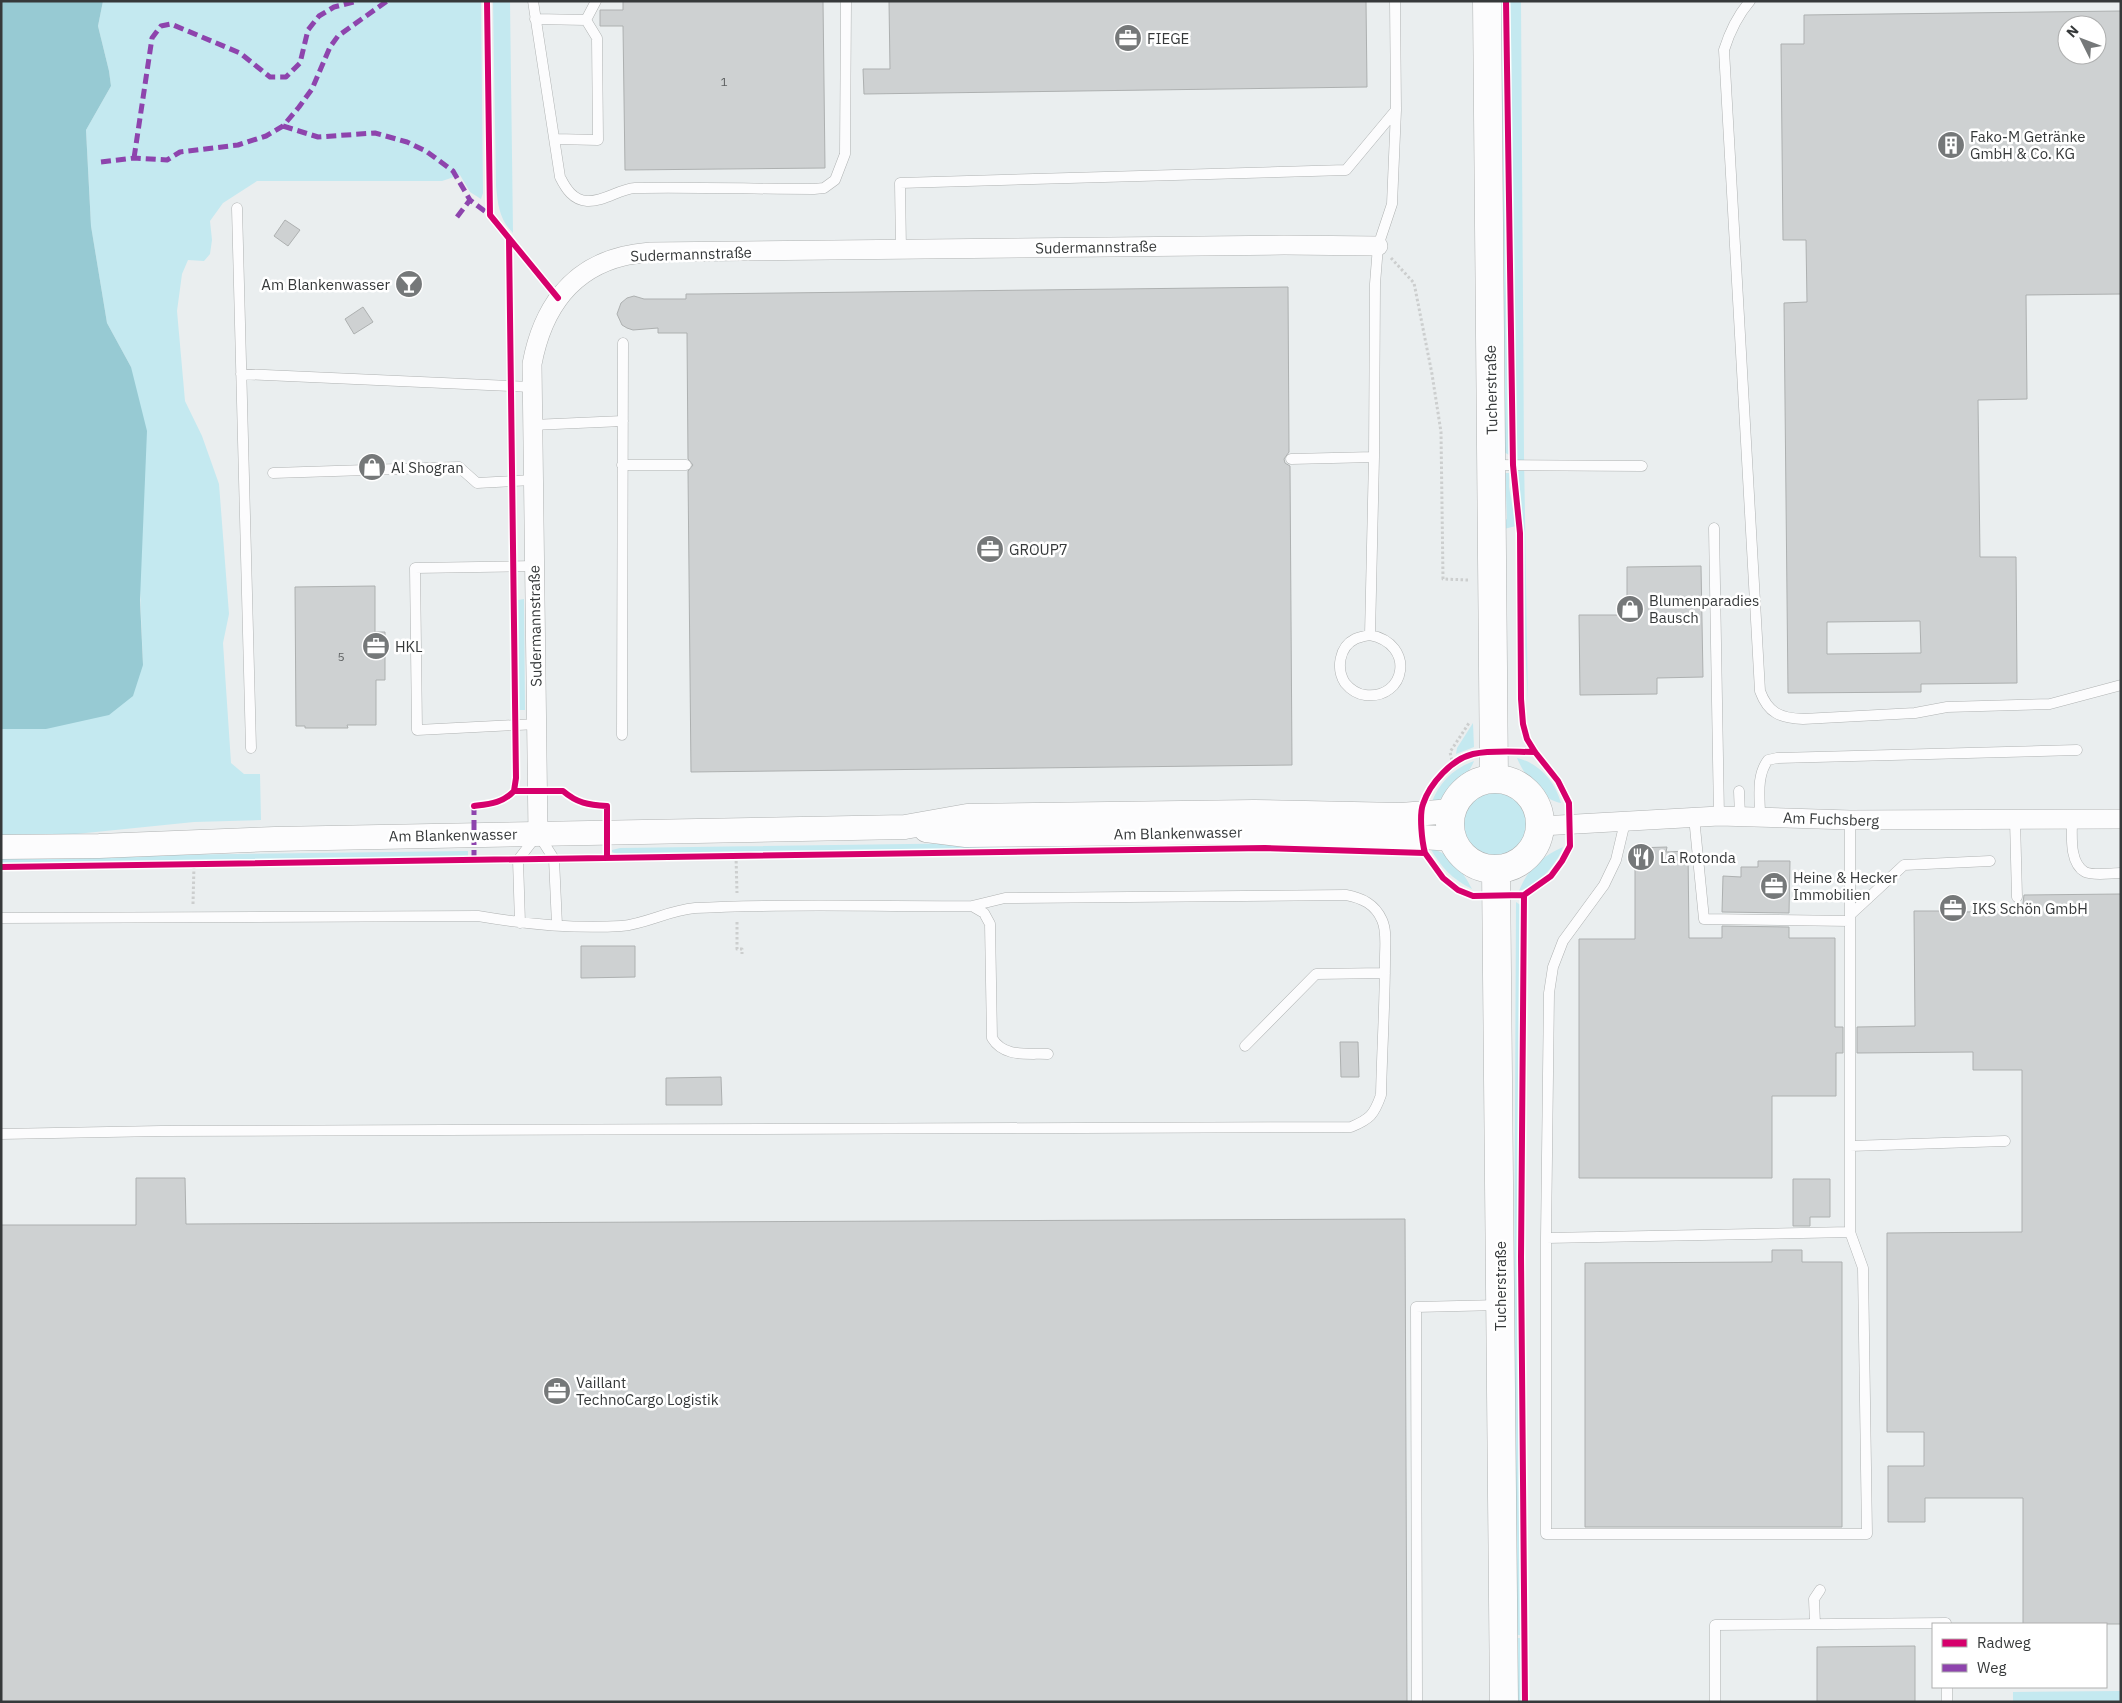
<svg xmlns="http://www.w3.org/2000/svg" width="2122" height="1703" font-family="'IBM Plex Sans',sans-serif">
<rect width="100%" height="100%" fill="#eaeeef"/>
<path fill="#c4e9f0" d="M 103,1 L 481,1 L 483,193 L 481,199 L 470,192 L 460,175 L 442,181 L 257,181 L 223,203 L 210,221 L 212,240 L 210,254 L 204,261 L 188,260 L 182,274 L 177,311 L 185,401 L 202,436 L 219,484 L 229,614 L 223,643 L 231,763 L 244,774 L 260,774 L 261,820 L 194,822 L 76,834 L 1,835 L 1,729 L 46,729 L 143,665 L 131,367 L 107,323 L 91,226 L 86,130 L 111,86 L 109,71 L 98,26 Z
M 493,1 L 510,1 L 513,233 C 499,219 498,205 496,186 Z
M 1499,1 L 1504,1 L 1509,455 L 1504,452 Z
M 1510,1 L 1521,1 L 1524,456 L 1528,703 L 1524,627 L 1521,511 L 1517,484 L 1514,373 Z
M 1505,473 L 1509,473 L 1509,487 L 1516,526 L 1504,529 L 1503,521 L 1507,519 Z
M 524,599 L 525,710 L 519,710 L 518,600 Z
M 1473,723 L 1474,747 L 1456,754 L 1457,748 Z
M 1517,758 C 1539,763 1555,781 1561,803 C 1542,800 1524,775 1517,758 Z
M 1474,761 C 1468,777 1447,797 1431,804 C 1439,783 1452,769 1474,761 Z
M1463 825a33 33 0 1 1 66 0a33 33 0 1 1-66 0Z
M 1268,839 L 1414,847 L 1411,849 L 1268,845 L 617,854 L 612,852 L 612,850 L 620,848 Z
M 1563,847 C 1556,866 1538,885 1519,891 C 1527,870 1542,856 1563,847 Z
M 1430,848 C 1449,852 1464,873 1472,889 C 1452,879 1441,867 1430,848 Z
M 468,851 L 468,856 L 1,863 L 1,857 Z
M 1516,902 L 1522,906 L 1518,1239 L 1521,1635 L 1517,1635 L 1514,1335 Z
M 1516,1638 L 1521,1638 L 1522,1702 L 1517,1702 Z
M 2121,1691 L 2121,1702 L 2013,1702 L 2013,1692 Z"/>
<path fill="#97cad3" d="M 1,1 L 103,1 L 98,26 L 109,71 L 111,86 L 86,130 L 91,226 L 107,323 L 131,367 L 147,431 L 140,600 L 143,665 L 133,696 L 109,715 L 46,729 L 1,729 Z"/>
<path fill="#ced1d2" stroke="#adb0b0" fill-rule="evenodd" d="M 623,1 L 823,1 L 825,168 L 625,170 L 623,26 L 600,26 L 600,10 L 623,10 Z
M 889,1 L 1366,1 L 1367,87 L 864,94 L 863,69 L 890,69 Z
M 2121,11 L 2121,294 L 2026,295 L 2027,399 L 1978,400 L 1980,557 L 2016,557 L 2017,683 L 1921,684 L 1921,692 L 1788,693 L 1784,303 L 1807,302 L 1806,240 L 1783,240 L 1781,44 L 1804,44 L 1804,15 ZM 2067,25 L 2097,25 L 2097,55 L 2067,55 ZM 1920,621 L 1921,653 L 1827,654 L 1827,622 Z
M 285,220 L 300,230 L 288,246 L 274,236 Z
M 1288,287 L 1289,452 L 1284,459 L 1285,463 L 1290,466 L 1292,765 L 691,772 L 688,471 L 693,465 L 688,459 L 687,333 L 658,333 L 658,328 L 633,330 L 627,328 L 622,325 L 617,314 L 621,303 L 627,298 L 634,296 L 644,299 L 686,299 L 686,294 L 698,294 Z
M 363,307 L 373,322 L 354,334 L 345,319 Z
M 1701,566 L 1703,677 L 1657,678 L 1657,694 L 1580,695 L 1579,615 L 1627,615 L 1627,567 Z
M 375,586 L 375,632 L 385,632 L 385,680 L 376,680 L 376,725 L 347,725 L 348,728 L 305,728 L 305,726 L 296,726 L 295,587 Z
M 1667,847 L 1666,852 L 1688,851 L 1689,938 L 1722,938 L 1722,926 L 1789,927 L 1789,938 L 1835,938 L 1835,1027 L 1843,1027 L 1843,1053 L 1836,1053 L 1836,1096 L 1772,1096 L 1772,1178 L 1579,1178 L 1579,939 L 1635,939 L 1635,848 Z
M 1758,861 L 1790,861 L 1789,913 L 1722,912 L 1723,876 L 1741,877 L 1741,867 L 1758,867 Z
M 2121,894 L 2121,1624 L 2023,1624 L 2023,1498 L 1925,1498 L 1925,1522 L 1888,1522 L 1888,1466 L 1924,1466 L 1924,1432 L 1887,1432 L 1887,1233 L 2022,1232 L 2022,1070 L 1973,1070 L 1973,1052 L 1857,1053 L 1857,1027 L 1915,1026 L 1914,911 L 1946,911 L 1946,908 L 1963,908 L 1963,912 L 2022,911 L 2024,895 Z
M 581,946 L 635,946 L 635,977 L 581,978 Z
M 1340,1042 L 1358,1042 L 1359,1077 L 1341,1077 Z
M 721,1077 L 722,1105 L 666,1105 L 666,1078 Z
M 136,1178 L 185,1178 L 186,1224 L 1405,1219 L 1407,1702 L 1,1702 L 1,1225 L 136,1225 Z
M 1793,1179 L 1830,1179 L 1830,1217 L 1810,1217 L 1810,1226 L 1793,1226 Z
M 1772,1250 L 1802,1250 L 1802,1262 L 1842,1262 L 1842,1527 L 1585,1527 L 1585,1263 L 1772,1262 Z
M 1915,1646 L 1915,1702 L 1817,1702 L 1817,1647 Z"/>
<g fill="none" stroke-linecap="round" stroke-linejoin="round">
<g stroke="#afb2b2" stroke-width="11">
<path id="service" d="M 533,1 L 560,177 C 566,189 573,200 587,201 C 604,202 619,189 635,188 C 695,187 755,189 814,189 L 824,188 L 835,180 L 845,154 L 846,1
M 1750,1 C 1737,16 1730,31 1724,50 L 1760,691 C 1768,713 1780,718 1803,719 L 1915,713 L 1947,707 L 2050,704 L 2121,685
M 535,19 L 586,20 L 597,38 L 598,140 L 555,139
M 586,20 L 596,1
M 237,208 L 251,748
M 901,250 L 900,183 L 1346,170 L 1396,110
M 241,374 L 532,387
M 532,425 L 623,421
M 1291,459 L 1374,457
M 622,465 L 686,465
M 1493,465 L 1642,466
M 273,473 L 459,467 L 477,483 L 533,480
M 1714,528 L 1719,816
M 534,566 L 415,568 L 417,730 L 537,724
M 1370,635 C 1365,636 1359,637 1355,639 C 1339,647 1336,669 1345,683 C 1350,689 1357,694 1365,695 C 1406,700 1416,644 1370,635 L 1374,457 L 1375,284 L 1378,246 L 1392,204 L 1396,110 L 1395,1
M 622,735 L 623,343
M 1739,791 L 1740,816
M 1760,816 C 1760,797 1756,776 1768,760 L 1777,758 L 2077,750
M 1694,817 L 1704,919 L 1850,921
M 1850,820 L 1850,1232 L 1863,1268 L 1867,1534 L 1546,1534 L 1546,1238 L 1850,1232
M 2015,820 L 2017,897
M 2072,820 C 2072,835 2069,863 2085,872 C 2094,876 2111,873 2121,873
M 972,906 L 984,913 L 990,924 L 992,1038 C 1004,1058 1028,1053 1048,1054
M 1850,915 L 1904,865 L 1990,861
M 1,918 L 478,916 C 525,924 573,929 621,926 C 646,924 669,910 695,908 C 787,903 880,907 972,906 L 1005,898 L 1346,895 C 1362,898 1375,904 1382,920 C 1387,931 1385,945 1385,958 C 1385,1003 1382,1049 1381,1095 C 1374,1115 1370,1119 1351,1127 L 161,1131 L 1,1134
M 520,923 L 518,860 L 538,834 L 554,859 L 557,925
M 1245,1046 L 1316,974 L 1385,973
M 1850,1146 L 2005,1141
M 1546,1238 L 1549,993 L 1553,967 L 1563,941 L 1604,885 L 1616,860 L 1625,822
M 1815,1624 L 1814,1599 L 1820,1590
M 1947,1687 L 1947,1702
M 1417,1702 L 1416,1307 L 1500,1305
M 1715,1702 L 1715,1625 L 1946,1623 L 1946,1624"/>
</g>
<g stroke="#afb2b2" stroke-width="20">
<path id="minor" d="M 1541,826 L 1719,816 L 1850,820 L 2121,819
M 538,834 L 532,364 C 542,311 569,269 624,256 C 633,254 642,253 651,252 L 1284,245 L 1378,246"/>
</g>
<g stroke="#afb2b2" stroke-width="25">
<path id="tertiary" d="M 926,830 L 966,835 L 1261,832 L 1422,837 L 1453,839
M 1,847 L 99,846 L 275,839 L 905,827 L 967,816 L 1254,812 L 1401,815 L 1452,811"/>
</g>
<g stroke="#afb2b2" stroke-width="29">
<path id="secondary" d="M 1487,1 L 1494,779
M1450 824a45 45 0 1 1 90 0a45 45 0 1 1-90 0Z
M 1496,870 L 1504,1702"/>
</g>
<path stroke="#cccece" stroke-width="3" stroke-dasharray="2.5 2.5" stroke-linecap="butt" d="M 1391,258 L 1414,283 L 1432,374 L 1441,432 L 1443,579 L 1468,580
M 1453,765 L 1450,752 L 1469,723
M 736,856 L 737,893
M 193,904 L 194,865
M 737,922 L 737,949 L 742,949 L 742,954"/>
<use href="#service" stroke="#fcfcfd" stroke-width="10"/>
<use href="#minor" stroke="#fcfcfd" stroke-width="19"/>
<use href="#tertiary" stroke="#fcfcfd" stroke-width="24"/>
<use href="#secondary" stroke="#fcfcfd" stroke-width="28"/>
<path stroke="#8e44ad" stroke-width="5" stroke-dasharray="10 5" stroke-linecap="butt" d="M 283,126 L 318,137 L 375,133 L 407,142 L 426,151 L 453,171 L 470,200
M 134,158 L 152,38 L 161,26 L 171,24 L 240,53 L 270,77 L 286,77 L 300,63 L 308,30 L 319,16 L 334,7 L 358,1
M 101,162 L 134,158 L 167,160 L 180,152 L 238,145 L 266,136 L 283,126 L 299,107 L 312,89 L 330,47 L 338,36 L 387,1
M 457,217 L 470,200 L 490,215
M 474,860 L 474,806 L 477,806"/>
<g stroke="#fff" stroke-width="9">
<path id="cycleway" d="M 487,1 L 490,215 L 558,298
M 509,239 L 516,778 L 514,791
M 474,806 C 489,804 503,803 514,791 L 563,791 C 577,803 588,805 607,806 L 607,858
M 1425,853 C 1422,842 1419,815 1423,804 C 1430,783 1452,759 1473,754 C 1492,750 1515,752 1535,752
M 1,867 L 1265,848 L 1425,853 L 1443,878 L 1458,890 L 1473,896 L 1524,895 L 1551,876 L 1562,861 L 1570,846 L 1569,803 L 1558,781 L 1535,752 L 1527,739 L 1523,724 L 1521,699 L 1520,533 L 1513,465 L 1506,1
M 1524,895 L 1521,1257 L 1525,1702"/>
</g>
<use href="#cycleway" stroke="#d6006c" stroke-width="6"/>
</g>
<defs>
<g id="office-disc" transform="scale(1.4375)"><circle r="9.5" fill="#757879" stroke="#fff"/><path d="M-6-3h4V-5.5h4V-3h4V5H-6ZM-1-4.5V-3h2v-1.5ZM-6 0V1H6V0Z" fill="#fff"/></g>
<g id="building-disc" transform="scale(1.4375)"><circle r="9.5" fill="#757879" stroke="#fff"/><path d="M-4-6H4V6H1V3H-1V6H-4ZM-2.5-4.3h1.7v1.8h-1.7ZM.8-4.3h1.7v1.8H.8ZM-2.5-1h1.7V.8h-1.7ZM.8-1h1.7V.8H.8Z" fill="#fff"/></g>
<g id="bar-disc" transform="scale(1.4375)"><circle r="9.5" fill="#757879" stroke="#fff"/><path d="M-6-5H6L.8 .8V4.5H3.5V6h-7V4.5H-.8V.8Z" fill="#fff"/></g>
<g id="shop-disc" transform="scale(1.4375)"><circle r="9.5" fill="#757879" stroke="#fff"/><path d="M-5-2.5h2.3a2.7 3.5 0 0 1 5.4 0H5L5.5 6h-11ZM-1.5-2.5h3a1.5 2.3 0 0 0-3 0Z" fill="#fff"/></g>
<g id="restaurant-disc" transform="scale(1.4375)"><circle r="9.5" fill="#757879" stroke="#fff"/><path d="M-5-6h1v4h1v-4h1v4h1v-4h1v5L-1.5 .5V6h-2V.5L-5-1ZM5-6V6H3V1.5H1.5Q1.5-4 5-6Z" fill="#fff"/></g>
</defs>
<g fill-rule="evenodd">
<use href="#office-disc" x="1128" y="38"/>
<use href="#building-disc" x="1951" y="145"/>
<use href="#bar-disc" x="409" y="284"/>
<use href="#shop-disc" x="372" y="467"/>
<use href="#office-disc" x="990" y="549"/>
<use href="#shop-disc" x="1630" y="609"/>
<use href="#office-disc" x="376" y="646"/>
<use href="#restaurant-disc" x="1641" y="857"/>
<use href="#office-disc" x="1774" y="886"/>
<use href="#office-disc" x="1953" y="908"/>
<use href="#office-disc" x="557" y="1391"/>
</g>
<g text-anchor="middle" dominant-baseline="central" stroke-width="5" stroke-linejoin="round" paint-order="stroke">
<g font-size="12" fill="#5c5f60">
<text x="724" y="81">1</text>
<text x="341" y="656">5</text>
</g>
<g font-size="15" fill="#36393a" stroke="#fff" text-anchor="start">
<text x="1147" y="38">FIEGE</text>
<text x="1970" y="136">Fako-M Getränke<tspan x="1970" dy="17">GmbH &amp; Co. KG</tspan></text>
<text x="390" y="284" text-anchor="end">Am Blankenwasser</text>
<text x="391" y="467">Al Shogran</text>
<text x="1009" y="549">GROUP7</text>
<text x="1649" y="600">Blumenparadies<tspan x="1649" dy="17">Bausch</tspan></text>
<text x="395" y="646">HKL</text>
<text x="1660" y="857">La Rotonda</text>
<text x="1793" y="877">Heine &amp; Hecker<tspan x="1793" dy="17">Immobilien</tspan></text>
<text x="1972" y="908">IKS Schön GmbH</text>
<text x="576" y="1382">Vaillant<tspan x="576" dy="17">TechnoCargo Logistik</tspan></text>
</g>
<g font-size="15" fill="#36393a" stroke="#fff">
<text transform="translate(1096 247) rotate(-1)">Sudermannstraße</text>
<text transform="translate(691 254) rotate(-2)">Sudermannstraße</text>
<text transform="translate(1491 390) rotate(-91)">Tucherstraße</text>
<text transform="translate(535 626) rotate(-91)">Sudermannstraße</text>
<text transform="translate(1831 819) rotate(2)">Am Fuchsberg</text>
<text transform="translate(1178 833) rotate(-1)">Am Blankenwasser</text>
<text transform="translate(453 835) rotate(-1)">Am Blankenwasser</text>
<text transform="translate(1500 1286) rotate(-90)">Tucherstraße</text>
</g>
</g>
<rect width="2122" height="1703" fill="none" stroke="#36393a" stroke-width="5"/>
<rect x="1932" y="1623" width="175" height="65" fill="#ffffff" stroke="#afb0b0"/>
<rect x="1942" y="1639" width="25" height="8" fill="#d6006c" stroke="#afb0b0"/>
<text x="1977" y="1648" font-size="15" fill="#36393a">Radweg</text>
<rect x="1942" y="1664" width="25" height="8" fill="#8e44ad" stroke="#afb0b0"/>
<text x="1977" y="1673" font-size="15" fill="#36393a">Weg</text>
<g transform="translate(2082 40) rotate(312)"><circle r="24" fill="#ffffff" stroke="#afb0b0"/>
<path d="M0-4L9 19L0 12L-9 19Z" fill="#757879"/>
<text y="-8" font-size="14" font-weight="bold" text-anchor="middle" fill="#36393a">N</text>
</g>
</svg>
